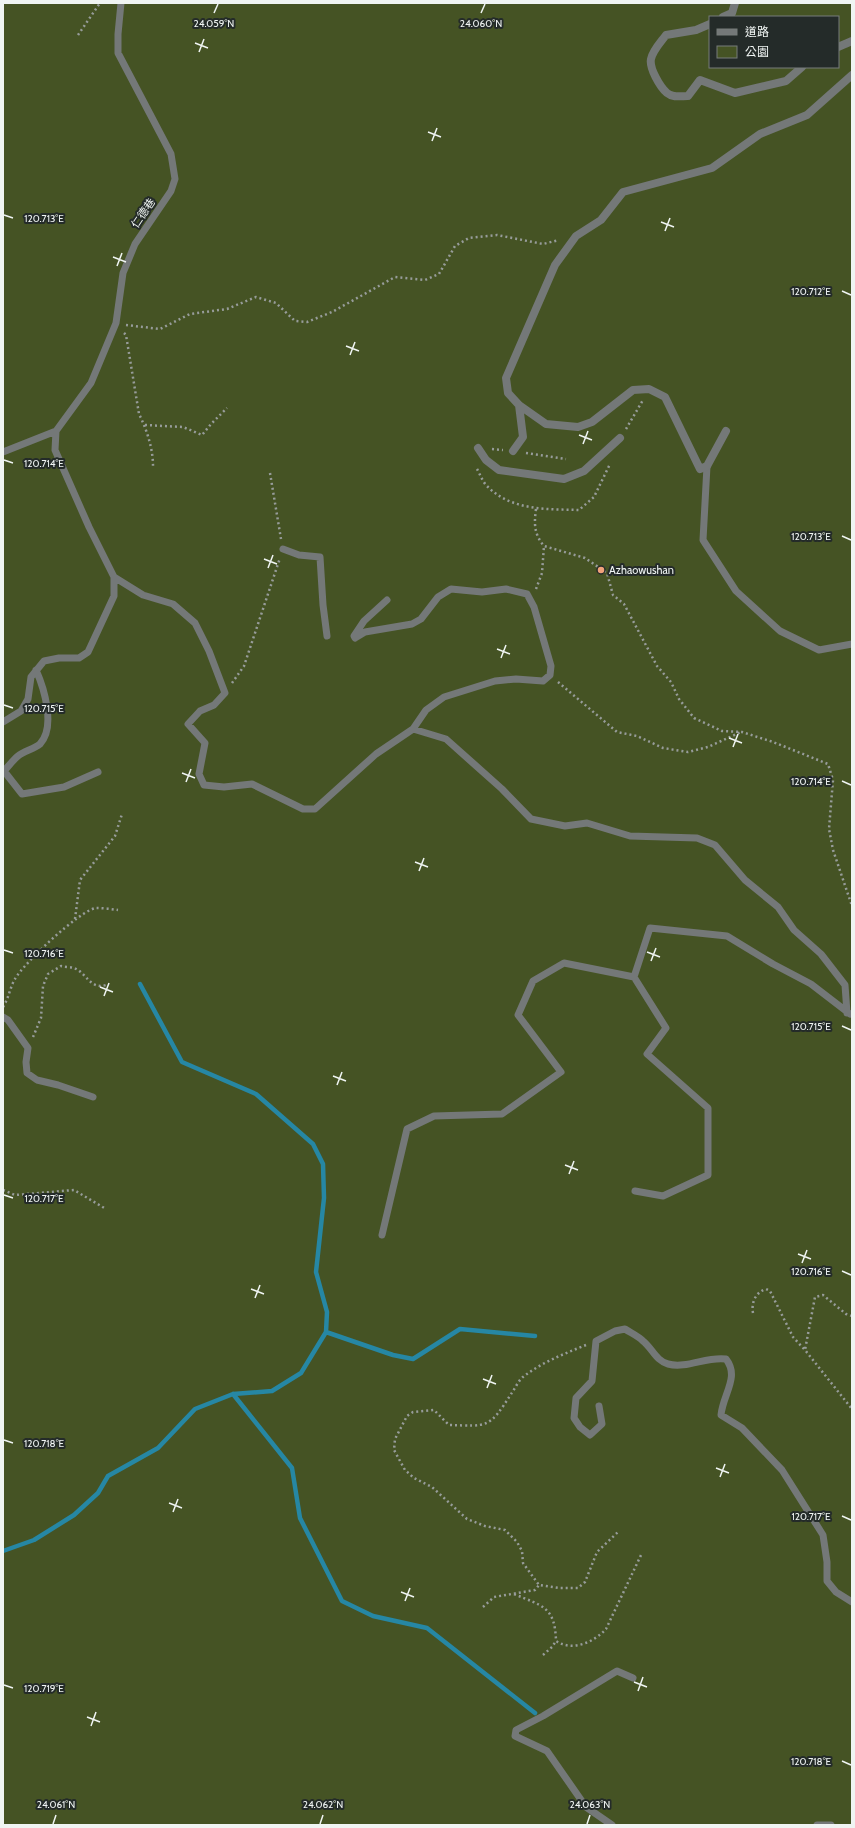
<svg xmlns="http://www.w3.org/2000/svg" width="855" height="1828" font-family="Cabin,'Noto Sans TC',sans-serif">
<rect width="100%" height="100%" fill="#2e3533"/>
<path fill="#455324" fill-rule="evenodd" d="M 3,3 L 852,3 L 852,1825 L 3,1825 ZM 710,17 L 838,17 L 838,67 L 710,67 Z"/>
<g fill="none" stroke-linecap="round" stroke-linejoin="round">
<path stroke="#2687a4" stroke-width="4.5" d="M 326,1332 L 393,1355 L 413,1359 L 460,1329 L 535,1336
M 233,1394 L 292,1468 L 300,1518 L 342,1601 L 373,1616 L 427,1628 L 535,1713
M 3,1551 L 34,1540 L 74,1515 L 98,1493 L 108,1476 L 158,1448 L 195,1409 L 233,1394 L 272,1391 L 301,1373 L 326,1332 L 327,1312 L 316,1272 L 324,1198 L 323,1164 L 313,1144 L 256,1094 L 182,1062 L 140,984"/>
<path stroke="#979c9a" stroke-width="2.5" stroke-dasharray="2 3" stroke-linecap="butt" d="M 78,35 L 100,3
M 126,325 L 160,329 L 190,314 L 227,309 L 256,297 L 276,303 L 295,321 L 307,322 L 332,312 L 395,277 L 425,280 L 439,274 L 455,246 L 469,238 L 497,235 L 543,244 L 559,240
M 124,333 L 126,335 L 139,414 C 147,430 153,449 153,466
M 145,425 L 183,427 L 202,435 L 211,424 L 227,408
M 626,429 L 643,400
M 492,449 L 503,450
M 526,453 L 566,459
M 477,469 C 480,474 483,483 488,487 C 512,511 548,509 579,510 L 594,497 L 610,464
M 270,473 L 281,539
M 536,509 C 534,524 534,534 544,546
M 536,589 L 542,573 L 544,546 L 585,558 L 607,573 L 613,595 L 624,604 L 657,666 L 671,682 L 679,699 L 694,718 L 722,731 L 742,732 L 773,742 L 828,764 L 833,780 L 829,829 L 833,850 L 852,906
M 558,682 L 617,732 L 637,736 L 663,748 L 688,752 L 708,747 L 741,732
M 232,683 L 244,666 L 280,558
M 75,919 L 80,880 L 115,836 L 122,814
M 3,1007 C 9,998 10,987 15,979 C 23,964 80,910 96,908 C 103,908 111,909 118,910
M 33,1037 L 41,1018 L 43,986 L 48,974 L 61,966 C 65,967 70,967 74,968 C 87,973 90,990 106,985
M 3,1190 L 15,1195 L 74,1190 L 106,1209
M 753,1313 C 751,1302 756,1292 766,1289 L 770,1291 L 793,1337 L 804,1349
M 852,1316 L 846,1314 L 823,1295 L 815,1297 L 805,1350 L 852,1409
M 586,1345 C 564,1354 542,1362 523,1377 C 518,1381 515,1389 511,1394 C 489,1429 488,1426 449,1425 L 434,1410 L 413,1412 L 407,1416 L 395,1439 L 394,1450 L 405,1470 L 414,1478 L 432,1487 L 467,1519 L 485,1526 L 505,1530 L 517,1542 L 522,1551 L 523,1563 L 539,1585 L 559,1588 L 578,1588 L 585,1582 L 597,1552 L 618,1532
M 514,1594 C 542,1606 555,1606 556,1641 C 573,1652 594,1642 606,1629 L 642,1553
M 483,1607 L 494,1597 L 535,1590 L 539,1585
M 543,1655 L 552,1647 L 556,1641"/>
<path stroke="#747878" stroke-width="7" d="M 56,431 L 55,450 L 89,527 L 114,577 L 143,595 L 173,604 L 195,623 L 209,651 L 225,693 L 214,705 L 200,711 L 188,724 L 205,743 L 199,774 L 204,785 L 224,787 L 252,784 L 303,809 L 315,809 L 376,754 L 413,729 L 446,739 L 502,789 L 531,819 L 565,826 L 587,823 L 630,836 L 697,838 L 715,845 L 745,880 L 778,907 L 794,930 L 821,954 L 845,985 L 847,1013
M 56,431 L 91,383 L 116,323 L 123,273 L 135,244 L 171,191 L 175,179 L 171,154 L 118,53 L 118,34 L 121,3
M 3,452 L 56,431
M 707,466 L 703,540 L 736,591 L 780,631 L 819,650 L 852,644
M 283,549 L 299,555 L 320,557 L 323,605 L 327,636
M 387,600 L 364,621 L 354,636 L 355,638 L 365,632 L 412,624 L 421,619 L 438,597 L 451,589 L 482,592 L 506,589 L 527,594 L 534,607 L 551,666 L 550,675 L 543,681 L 516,679 L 495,681 L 444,697 L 426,710 L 413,729
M 3,722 L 21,711 L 28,699 L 31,677 L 44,661 L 59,658 L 79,658 L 88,652 L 114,596 L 114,577
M 4,771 L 22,794 L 64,787 L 98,772
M 3,772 C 8,767 13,760 18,756 C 24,751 34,749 40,744 C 56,727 44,688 36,670
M 3,1017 L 8,1020 L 28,1048 L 26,1062 L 27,1073 L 37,1080 L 58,1085 L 93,1097
M 635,1191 L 663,1196 L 708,1175 L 708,1108 L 647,1054 L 666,1028 L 634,977 L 650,928 L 727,936 L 773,964 L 811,984 L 850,1014
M 382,1235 L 407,1129 L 434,1116 L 502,1114 L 561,1072 L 518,1015 L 533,981 L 564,963 L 634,977
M 599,1406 L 602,1424 L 590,1435 L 580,1427 L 574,1418 L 576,1398 L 592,1381 L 596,1341 L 615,1331 L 625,1329 C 631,1333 638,1336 643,1341 C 652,1348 656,1361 668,1364 C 687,1369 707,1356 726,1359 C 740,1377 723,1394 721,1415 L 742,1428 L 782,1470 L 823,1535 L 827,1562 L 827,1581 L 836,1592 L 852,1602
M 612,1825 L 586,1807 L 547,1751 L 515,1736 L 516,1730 L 543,1716 L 617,1671 L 633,1678
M 817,1825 L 831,1825"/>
<path stroke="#747878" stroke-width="8" d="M 723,17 L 732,13 L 735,3
M 710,24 L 696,30 L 666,35 C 661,42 653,50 651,59 C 649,68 660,87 667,93 C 673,98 681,96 688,96 L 700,80 L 735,93 L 786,81 L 802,67
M 838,47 L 852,41
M 726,431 L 707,466 L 700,469 L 665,397 L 649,389 L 633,390 L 592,422 L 578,427 L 546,424 L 519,405 L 508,393 L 506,378 L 555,265 L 576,236 L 601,220 L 623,192 L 712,168 L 760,134 L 807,115 L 852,75
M 478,448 L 486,460 L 499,470 L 564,479 L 584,471 L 620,438
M 513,451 L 523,437 L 519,405"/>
</g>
<path fill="none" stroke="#f0f5f3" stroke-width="1.5" d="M 214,13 L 218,4M 481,13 L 485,4M 195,43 L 208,48M 199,52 L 204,39M 428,132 L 441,137M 432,141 L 437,128M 4,215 L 13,218M 661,222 L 674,227M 665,231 L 670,218M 113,257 L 126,262M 117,266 L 122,253M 842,291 L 851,295M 346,346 L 359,351M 350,355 L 355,342M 579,435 L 592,440M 583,444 L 588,431M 4,460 L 13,463M 842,536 L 851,540M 264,559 L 277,564M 268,568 L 273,555M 497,649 L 510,654M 501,658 L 506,645M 4,705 L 13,708M 729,738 L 742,743M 733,747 L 738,734M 182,773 L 195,778M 842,781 L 851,785M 186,782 L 191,769M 415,862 L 428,867M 419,871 L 424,858M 4,950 L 13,953M 647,952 L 660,957M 651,961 L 656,948M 100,987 L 113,992M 104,996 L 109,983M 842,1026 L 851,1030M 333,1076 L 346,1081M 337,1085 L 342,1072M 565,1165 L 578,1170M 569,1174 L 574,1161M 4,1195 L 13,1198M 798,1254 L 811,1259M 802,1263 L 807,1250M 842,1271 L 851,1275M 251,1289 L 264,1294M 255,1298 L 260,1285M 483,1379 L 496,1384M 487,1388 L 492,1375M 4,1440 L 13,1443M 716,1468 L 729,1473M 720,1477 L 725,1464M 169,1503 L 182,1508M 173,1512 L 178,1499M 842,1516 L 851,1520M 401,1592 L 414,1597M 405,1601 L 410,1588M 634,1682 L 647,1687M 4,1685 L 13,1688M 638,1691 L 643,1677M 87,1717 L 100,1722M 91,1726 L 96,1712M 842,1761 L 851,1765M 53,1824 L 56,1815M 320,1824 L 323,1815M 587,1824 L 590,1815"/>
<circle fill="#f0a27a" stroke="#242b29" stroke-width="1.5" cx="601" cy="570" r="4"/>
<g text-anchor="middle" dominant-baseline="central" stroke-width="4" stroke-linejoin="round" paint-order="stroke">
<g font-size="11" fill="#f0f5f3" stroke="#242b29">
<text transform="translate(143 213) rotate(-56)">仁德巷</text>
</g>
<g font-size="11" fill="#f0f5f3" stroke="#242b29" text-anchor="start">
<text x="609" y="570">Azhaowushan</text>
</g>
</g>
<g font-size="10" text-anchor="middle" fill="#f0f5f3" stroke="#242b29" stroke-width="4" stroke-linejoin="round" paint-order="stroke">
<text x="214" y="27">24.059°N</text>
<text x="481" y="27">24.060°N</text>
<text x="44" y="222">120.713°E</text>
<text x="811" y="295">120.712°E</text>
<text x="44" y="467">120.714°E</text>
<text x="811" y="540">120.713°E</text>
<text x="44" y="712">120.715°E</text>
<text x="811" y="785">120.714°E</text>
<text x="44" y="957">120.716°E</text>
<text x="811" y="1030">120.715°E</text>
<text x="44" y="1202">120.717°E</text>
<text x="811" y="1275">120.716°E</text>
<text x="44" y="1447">120.718°E</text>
<text x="811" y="1520">120.717°E</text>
<text x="44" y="1692">120.719°E</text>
<text x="811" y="1765">120.718°E</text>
<text x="56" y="1808">24.061°N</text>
<text x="323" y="1808">24.062°N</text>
<text x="590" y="1808">24.063°N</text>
</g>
<rect width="855" height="1828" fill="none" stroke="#f0f5f3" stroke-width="8"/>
<rect x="709" y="16" width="130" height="52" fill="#242b29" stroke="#767c7a"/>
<rect x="717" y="29" width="20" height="6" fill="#747878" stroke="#767c7a"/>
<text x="745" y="36" font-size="12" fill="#f0f5f3">道路</text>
<rect x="717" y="46" width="20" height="12" fill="#455324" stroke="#767c7a"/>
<text x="745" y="56" font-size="12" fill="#f0f5f3">公園</text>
</svg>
